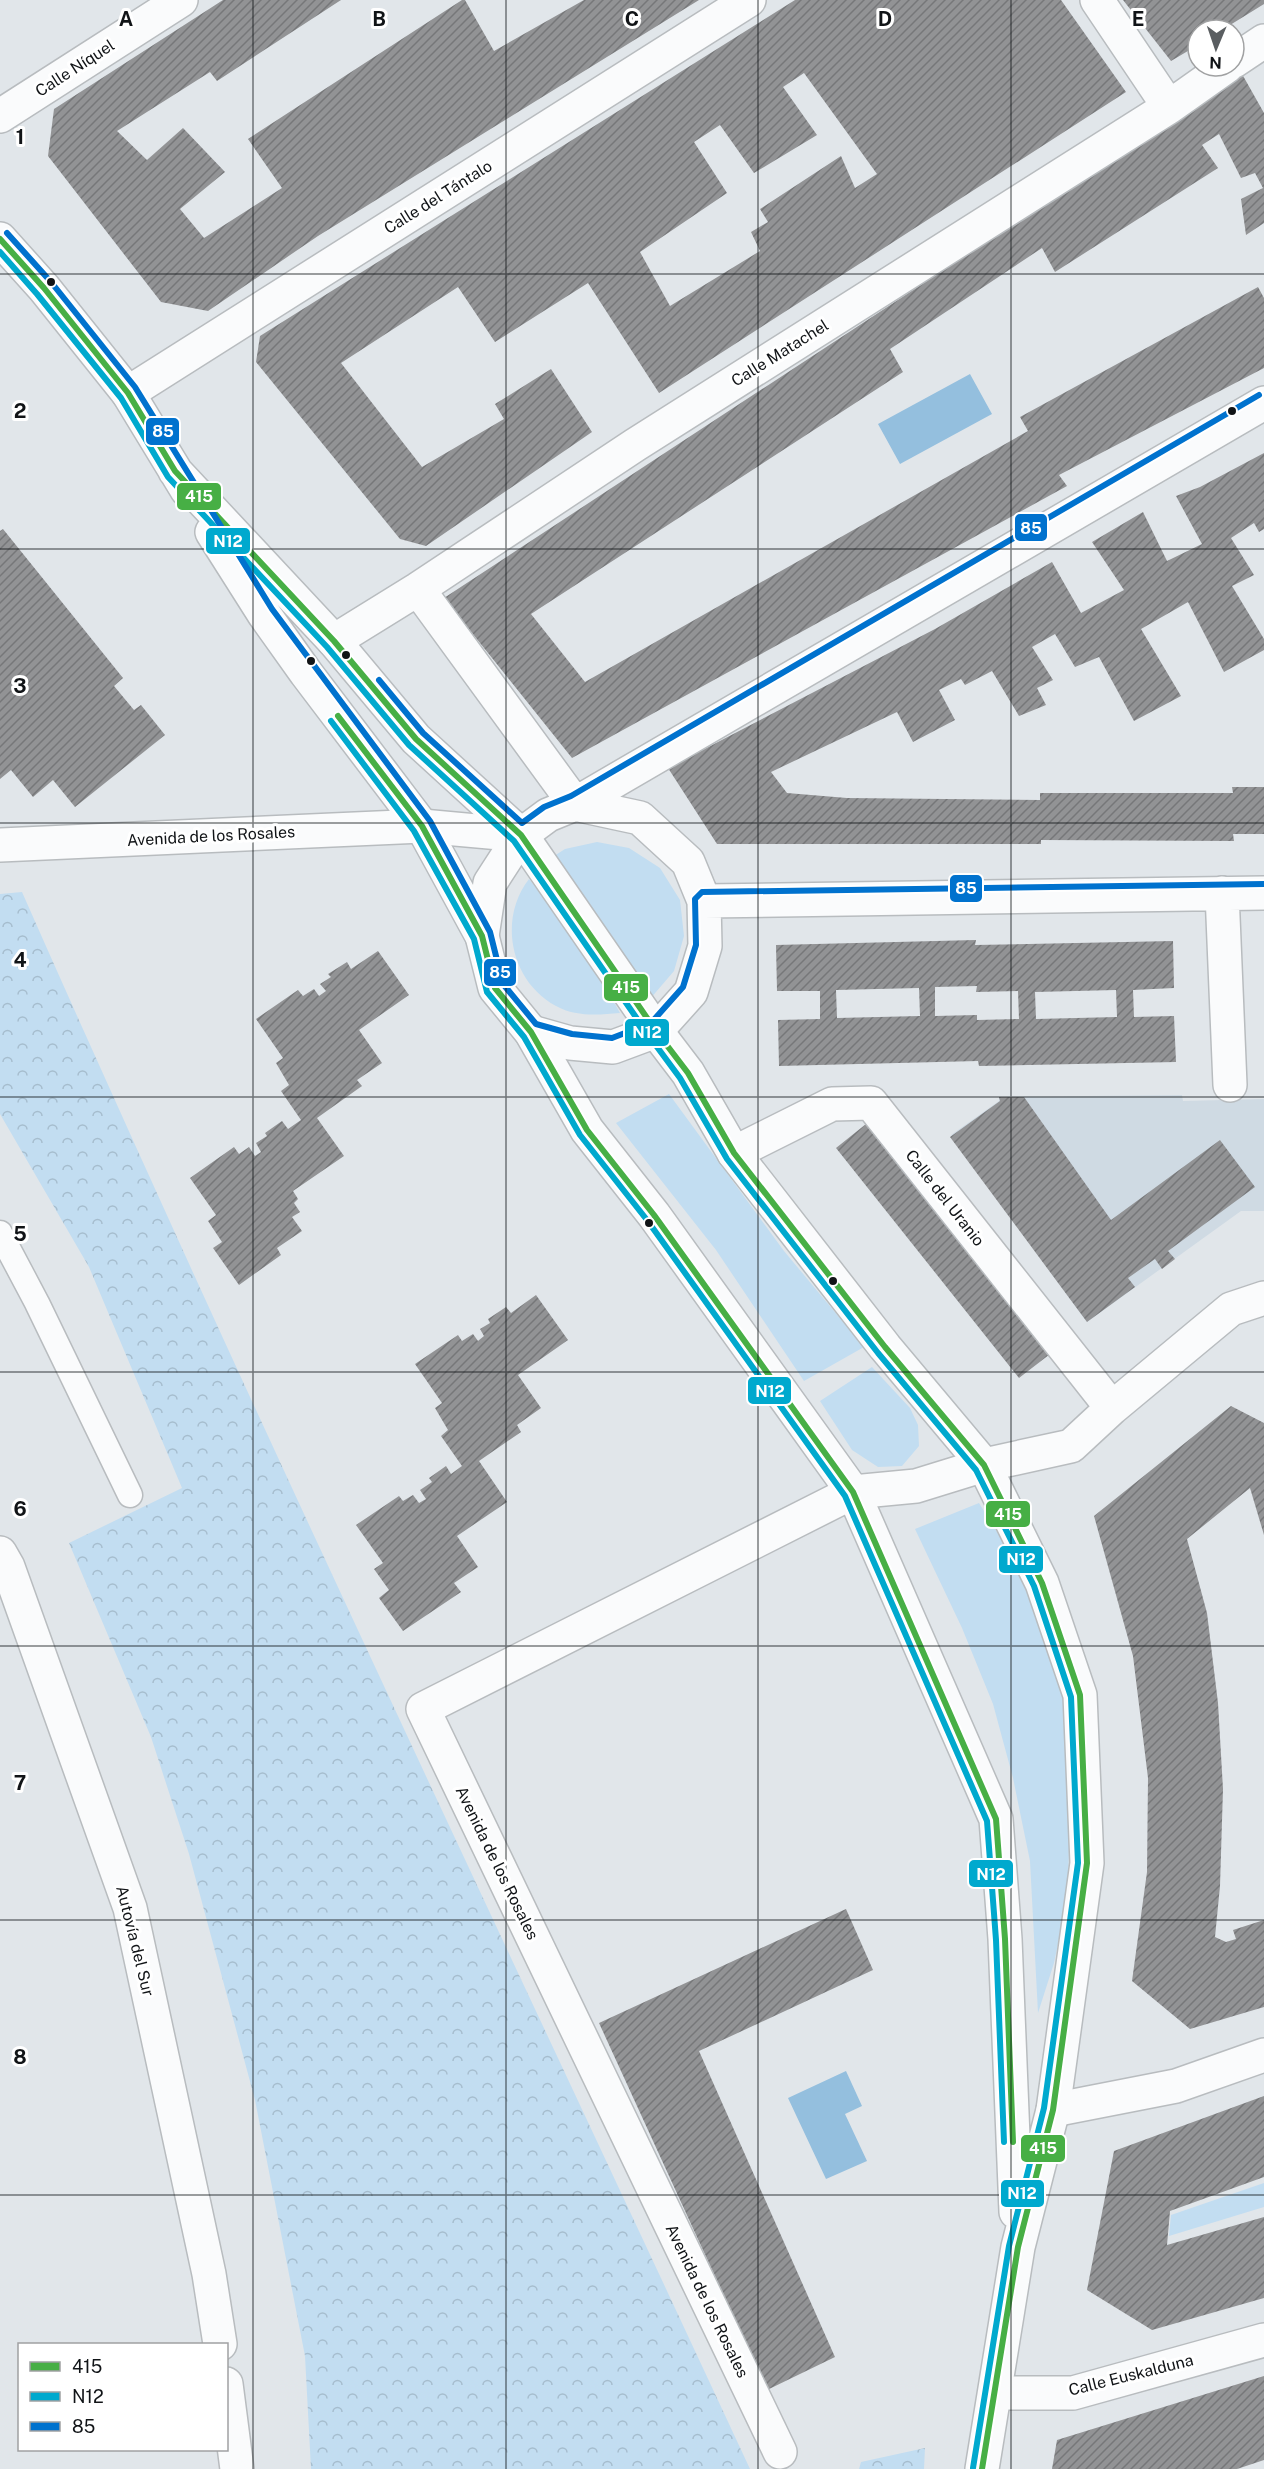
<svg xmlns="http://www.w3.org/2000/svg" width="1264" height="2469" font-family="'Public Sans',sans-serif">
<defs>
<pattern id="park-crowns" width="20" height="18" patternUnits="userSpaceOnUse" patternTransform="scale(1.5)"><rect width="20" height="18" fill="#c2ddf1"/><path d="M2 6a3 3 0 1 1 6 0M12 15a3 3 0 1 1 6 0" fill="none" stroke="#a6bdce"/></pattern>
<pattern id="building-hatch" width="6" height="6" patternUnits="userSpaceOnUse" patternTransform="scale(1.5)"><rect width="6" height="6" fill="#929395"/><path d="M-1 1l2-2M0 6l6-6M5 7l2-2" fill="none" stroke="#767779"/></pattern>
</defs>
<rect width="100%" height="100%" fill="#e1e6ea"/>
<path fill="#cfdae3" d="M 1182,1095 L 1183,1101 L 1264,1099 L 1264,1211 L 1241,1211 L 1087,1322 L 951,1135 L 999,1101 L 999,1097 Z"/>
<path fill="#c2ddf1" d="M 597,842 L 629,848 L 660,868 L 680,900 L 684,936 L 674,971 L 650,999 L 604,925 L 551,858 L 565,849 Z
M 529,879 L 583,947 L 620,1013 C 598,1015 576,1017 556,1006 C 510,981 498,919 529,879 Z
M 669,1094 L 784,1251 L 864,1347 L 804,1381 L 716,1250 L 616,1123 Z
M 872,1367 L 910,1408 L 918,1425 L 919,1446 L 902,1466 L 878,1467 L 852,1450 L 820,1401 Z
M 979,1503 L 1012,1556 L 1040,1623 L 1062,1692 L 1071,1748 L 1068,1895 L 1054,1963 L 1038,2013 L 1030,1861 L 1013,1778 L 993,1704 L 962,1628 L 915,1529 Z
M 1264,2183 L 1264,2207 L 1169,2236 L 1171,2215 Z"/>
<path fill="url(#park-crowns)" d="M 22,892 C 256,1422 506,1944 750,2469 L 311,2469 L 305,2356 L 255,2100 L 189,1854 L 151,1737 L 69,1543 L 182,1488 L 89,1267 L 0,1114 L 0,894 Z
M 925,2448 L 924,2469 L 859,2469 L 861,2462 Z"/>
<path fill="#94bfde" d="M 970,374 L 992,414 L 900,464 L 878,424 Z
M 846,2071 L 862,2106 L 845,2114 L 867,2161 L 826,2179 L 788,2098 Z"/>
<path fill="url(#building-hatch)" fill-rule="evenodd" d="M 223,0 L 341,0 L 217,81 L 210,72 L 117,131 L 147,160 L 183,128 L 225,172 L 180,209 L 204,238 L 282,188 L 248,139 L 462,0 L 465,0 L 494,51 L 584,0 L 699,0 L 318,236 L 208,311 L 161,302 L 48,156 L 54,109 Z
M 795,0 L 1061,0 L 1126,92 L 659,393 L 588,283 L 495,342 L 458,287 L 341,363 L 422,467 L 504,419 L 495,404 L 551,369 L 592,432 L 426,546 L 400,539 L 256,362 L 260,336 ZM 804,73 L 877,174 L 855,188 L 841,156 L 760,209 L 768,222 L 751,232 L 760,251 L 670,306 L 640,252 L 727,193 L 694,142 L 720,125 L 754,173 L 817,135 L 783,87 Z
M 1123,0 L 1264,0 L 1264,4 L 1222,30 L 1198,30 L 1198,45 L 1171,61 Z
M 1242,74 L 1264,113 L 1264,223 L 1246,235 L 1241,199 L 1263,188 L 1255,173 L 1241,178 L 1219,134 L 1202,145 L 1218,168 L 1055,272 L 1042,248 L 890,349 L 903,372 L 531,614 L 585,682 L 1028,431 L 1020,417 L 1258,287 L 1264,298 L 1264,368 L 1059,475 L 1067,486 L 572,758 L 444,598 Z
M 1264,453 L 1264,529 L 1259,532 L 1254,523 L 1231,538 L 1254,575 L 1232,586 L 1264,639 L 1264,650 L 1224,672 L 1188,602 L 1141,629 L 1181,696 L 1134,721 L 1099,657 L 1075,667 L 1055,634 L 1032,647 L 1053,680 L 1037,688 L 1046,705 L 1019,716 L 992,671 L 965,685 L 961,679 L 939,690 L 955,720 L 913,742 L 897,712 L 771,772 L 787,793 L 847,798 L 1040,800 L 1040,793 L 1233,793 L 1232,787 L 1264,787 L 1264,834 L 1233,834 L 1234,841 L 1041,840 L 1041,844 L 717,844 L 668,768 L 935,629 L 1052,562 L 1081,613 L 1124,590 L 1092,542 L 1143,512 L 1167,561 L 1202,544 L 1176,496 L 1200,487 Z
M 3,529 L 123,678 L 114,686 L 134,710 L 141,705 L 165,735 L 75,807 L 53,780 L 33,797 L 11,770 L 0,779 L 0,531 Z
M 976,940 L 975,945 L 1173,941 L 1174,988 L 1133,990 L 1134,1017 L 1174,1016 L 1176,1062 L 979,1066 L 978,1061 L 779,1066 L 778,1020 L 820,1019 L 820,991 L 777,991 L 776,945 ZM 977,986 L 976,992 L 1018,991 L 1019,1019 L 977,1020 L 977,1015 L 935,1016 L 935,987 ZM 919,988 L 920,1016 L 837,1018 L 836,990 ZM 1116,990 L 1117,1017 L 1036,1019 L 1035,992 Z
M 378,951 L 409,995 L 359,1030 L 382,1063 L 357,1080 L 362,1086 L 317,1118 L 344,1156 L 293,1191 L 298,1199 L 294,1203 L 300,1212 L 292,1217 L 302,1231 L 277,1248 L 281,1255 L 239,1285 L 213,1248 L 222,1242 L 208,1221 L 216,1215 L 190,1178 L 234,1147 L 239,1154 L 249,1147 L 255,1156 L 261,1152 L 256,1143 L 267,1136 L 265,1133 L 282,1121 L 288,1129 L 301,1120 L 281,1091 L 289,1085 L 276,1063 L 283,1058 L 256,1019 L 298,990 L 303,996 L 314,989 L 319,996 L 326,991 L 320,984 L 331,977 L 328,974 L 347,962 L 351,969 Z
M 999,1097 L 1024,1097 L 1111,1220 L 1220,1140 L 1255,1187 L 1168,1251 L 1175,1259 L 1162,1269 L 1155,1259 L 1128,1278 L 1135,1287 L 1087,1322 L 950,1137 L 1000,1101 Z
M 871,1120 L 1054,1351 L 1019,1378 L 836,1148 Z
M 536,1295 L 568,1340 L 518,1375 L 541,1408 L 517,1425 L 521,1432 L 479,1461 L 507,1502 L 457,1536 L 478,1567 L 454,1583 L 461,1592 L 403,1631 L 379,1598 L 389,1590 L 374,1569 L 383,1563 L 356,1525 L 399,1496 L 403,1501 L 413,1495 L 419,1503 L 426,1499 L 420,1490 L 432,1482 L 429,1478 L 446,1466 L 451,1474 L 462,1466 L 441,1436 L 448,1430 L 435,1408 L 442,1403 L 415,1364 L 458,1335 L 462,1341 L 473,1334 L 478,1341 L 484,1336 L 480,1329 L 490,1323 L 488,1319 L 506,1307 L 511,1313 Z
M 1231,1406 L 1264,1423 L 1264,1535 L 1250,1488 L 1187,1539 L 1207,1613 L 1218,1703 L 1223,1789 L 1220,1886 L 1215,1937 L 1226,1942 L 1236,1939 L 1233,1930 L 1264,1920 L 1264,2007 L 1190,2029 L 1132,1981 L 1147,1872 L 1148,1778 L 1133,1656 L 1094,1516 Z
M 846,1909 L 873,1970 L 699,2051 L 835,2357 L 767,2390 L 599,2023 Z
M 1264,2096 L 1264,2177 L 1170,2211 L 1167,2245 L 1264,2217 L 1264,2298 L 1152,2330 L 1087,2290 L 1114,2151 Z
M 1264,2376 L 1264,2460 L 1237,2469 L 1052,2469 L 1057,2440 Z"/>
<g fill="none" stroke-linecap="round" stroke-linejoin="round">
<g stroke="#b8bcbf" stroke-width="27">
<path id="service" d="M 0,1233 L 37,1303 L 130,1495"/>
</g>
<g stroke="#b8bcbf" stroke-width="36">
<path id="minor" d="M 1097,0 L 1169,107
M 1234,61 L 1264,41
M 0,116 L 181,0
M 128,393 L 749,0
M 418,589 L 575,804 L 640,818 L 688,862 L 704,901 L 705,946 L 691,992 L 656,1031 L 613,1047 L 570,1043 L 531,1032
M 334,641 L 418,589 L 635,445 L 1169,107 L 1227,66
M 0,845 L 422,826 L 521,835
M 1222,893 L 1230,1085
M 704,901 L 1264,893
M 482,936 L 490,883 L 521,835 L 548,815 L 575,804 L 1264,403
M 734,1153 L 832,1104 L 871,1103 L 1112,1408
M 1053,2110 L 1176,2086 L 1264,2055
M 996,2393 L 1073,2393 L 1264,2340
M 780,2452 L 423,1709 L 853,1492 L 916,1486 L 984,1465 L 1071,1446 L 1112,1408 L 1231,1309 L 1264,1298"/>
</g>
<g stroke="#b8bcbf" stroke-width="36">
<path id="tertiary" d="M 0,239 L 44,288 L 128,393 L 187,490
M 175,471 L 334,641 L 416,739 L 521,835 L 656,1031 L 688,1073 L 734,1153 L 885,1347 L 984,1465 L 1042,1583 L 1080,1695 L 1087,1863 L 1053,2110 L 1018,2247 L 982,2469
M 212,532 L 264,614 L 306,673 L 422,826 L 482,936 L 495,988 L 531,1032 L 587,1130 L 654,1215 L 853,1492 L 996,1819 L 1005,1939 L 1016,2212"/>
</g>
<g stroke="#b8bcbf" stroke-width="36">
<path id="motorway" d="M 0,1553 L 8,1567 L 130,1908 L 209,2274 L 220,2344
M 226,2384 L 237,2469"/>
</g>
<use href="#service" stroke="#fafbfc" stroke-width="24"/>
<use href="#minor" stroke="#fafbfc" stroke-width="33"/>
<use href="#tertiary" stroke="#fafbfc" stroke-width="33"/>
<use href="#motorway" stroke="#fafbfc" stroke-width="33"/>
<g stroke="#fff" stroke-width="10">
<path id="bus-1" d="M 0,239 L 44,288 L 128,393 L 175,471 L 334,641 L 416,739 L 521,835 L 656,1031 L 688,1073 L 734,1153 L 885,1347 L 984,1465 L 1042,1583 L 1080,1695 L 1087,1863 L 1053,2110 L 1018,2247 L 982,2469
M 338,716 L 422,826 L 482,936 L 495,988 L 531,1032 L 587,1130 L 654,1215 L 853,1492 L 996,1819 L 1005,1939 L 1013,2142"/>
</g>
<g stroke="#fff" stroke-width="10">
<path id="bus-2" d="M 0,252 L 37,294 L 121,398 L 168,477 L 327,647 L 409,745 L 514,841 L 649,1036 L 680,1078 L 727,1159 L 878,1353 L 976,1470 L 1034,1586 L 1071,1697 L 1078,1863 L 1044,2108 L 1009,2246 L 973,2468
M 331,721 L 414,831 L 474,939 L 487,992 L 524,1037 L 580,1135 L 647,1220 L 845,1496 L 987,1821 L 996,1940 L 1004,2142"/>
</g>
<g stroke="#fff" stroke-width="10">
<path id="bus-3" d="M 7,233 L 51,282 L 135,387 L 272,609 L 430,821 L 490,932 L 503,984 L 536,1024 L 572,1034 L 612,1038 L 651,1023 L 683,987 L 696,945 L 695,899 L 702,892 L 1264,884
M 379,680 L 423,733 L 522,823 L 544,807 L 571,796 L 1259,395"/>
</g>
<use href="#bus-1" stroke="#47af45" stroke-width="6"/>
<use href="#bus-2" stroke="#00a9ce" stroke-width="6"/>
<use href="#bus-3" stroke="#0072ce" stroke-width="6"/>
</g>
<path fill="none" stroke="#111417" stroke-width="1.5" stroke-opacity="0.55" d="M 253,0 L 253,2469M 506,0 L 506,2469M 758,0 L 758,2469M 1011,0 L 1011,2469M 0,274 L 1264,274M 0,549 L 1264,549M 0,823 L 1264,823M 0,1097 L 1264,1097M 0,1372 L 1264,1372M 0,1646 L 1264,1646M 0,1920 L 1264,1920M 0,2195 L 1264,2195"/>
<g fill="#111417" stroke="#fff" stroke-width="2">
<circle cx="51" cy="282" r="5"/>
<circle cx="1232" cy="411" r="5"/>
<circle cx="346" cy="655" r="5"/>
<circle cx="311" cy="661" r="5"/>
<circle cx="649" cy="1223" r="5"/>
<circle cx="833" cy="1281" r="5"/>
</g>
<g text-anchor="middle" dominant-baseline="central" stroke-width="6" stroke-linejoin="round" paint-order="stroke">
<g font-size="16" fill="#111417" stroke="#fff">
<text transform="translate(75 68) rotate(-33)">Calle Níquel</text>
<text transform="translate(438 197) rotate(-32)">Calle del Tántalo</text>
<text transform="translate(780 353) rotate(-32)">Calle Matachel</text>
<text transform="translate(211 836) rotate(-3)">Avenida de los Rosales</text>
<text transform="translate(945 1198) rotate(52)">Calle del Uranio</text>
<text transform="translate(497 1863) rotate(64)">Avenida de los Rosales</text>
<text transform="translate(135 1941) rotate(76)">Autovía del Sur</text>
<text transform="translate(707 2301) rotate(64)">Avenida de los Rosales</text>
<text transform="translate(1131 2375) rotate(-14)">Calle Euskalduna</text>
</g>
</g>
<g font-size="20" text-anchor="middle" font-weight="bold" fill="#111417" stroke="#fff" stroke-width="6" stroke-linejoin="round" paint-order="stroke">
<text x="126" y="26">A</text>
<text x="379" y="26">B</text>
<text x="632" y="26">C</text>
<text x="885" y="26">D</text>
<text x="1138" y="26">E</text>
<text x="20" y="144">1</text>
<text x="20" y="418">2</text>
<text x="20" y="693">3</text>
<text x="20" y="967">4</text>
<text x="20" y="1241">5</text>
<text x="20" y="1516">6</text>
<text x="20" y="1790">7</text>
<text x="20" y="2064">8</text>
</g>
<g stroke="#fff" stroke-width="2">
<rect x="145" y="417" width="35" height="29" rx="6" fill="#0072ce"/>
<rect x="176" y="482" width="46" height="29" rx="6" fill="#47af45"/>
<rect x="1014" y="513" width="34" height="29" rx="6" fill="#0072ce"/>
<rect x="205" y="527" width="46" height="28" rx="6" fill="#00a9ce"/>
<rect x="949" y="874" width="34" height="29" rx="6" fill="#0072ce"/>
<rect x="483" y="958" width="34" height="29" rx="6" fill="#0072ce"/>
<rect x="603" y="973" width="46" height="29" rx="6" fill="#47af45"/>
<rect x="624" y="1018" width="46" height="29" rx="6" fill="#00a9ce"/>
<rect x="747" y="1376" width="45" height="29" rx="6" fill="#00a9ce"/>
<rect x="985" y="1500" width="46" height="28" rx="6" fill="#47af45"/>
<rect x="998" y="1545" width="46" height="29" rx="6" fill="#00a9ce"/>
<rect x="968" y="1859" width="46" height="29" rx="6" fill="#00a9ce"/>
<rect x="1020" y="2134" width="46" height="29" rx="6" fill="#47af45"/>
<rect x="1000" y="2179" width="45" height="29" rx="6" fill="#00a9ce"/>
</g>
<g font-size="16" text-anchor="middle" font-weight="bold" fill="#fff">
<text x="163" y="437">85</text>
<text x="199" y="502">415</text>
<text x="1031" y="534">85</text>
<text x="228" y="547">N12</text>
<text x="966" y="894">85</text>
<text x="500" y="978">85</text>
<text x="626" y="993">415</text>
<text x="647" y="1038">N12</text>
<text x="770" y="1397">N12</text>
<text x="1008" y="1520">415</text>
<text x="1021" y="1565">N12</text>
<text x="991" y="1880">N12</text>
<text x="1043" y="2154">415</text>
<text x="1022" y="2199">N12</text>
</g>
<rect x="18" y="2343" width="210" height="108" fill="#ffffff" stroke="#a0a1a2" stroke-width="1.5"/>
<rect x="30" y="2362" width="30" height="9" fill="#47af45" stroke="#a0a1a2" stroke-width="1.5"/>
<text x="72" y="2373" font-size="18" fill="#111417">415</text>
<rect x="30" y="2392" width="30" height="9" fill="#00a9ce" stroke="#a0a1a2" stroke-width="1.5"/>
<text x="72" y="2403" font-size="18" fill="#111417">N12</text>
<rect x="30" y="2422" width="30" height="9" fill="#0072ce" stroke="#a0a1a2" stroke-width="1.5"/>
<text x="72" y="2433" font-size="18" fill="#111417">85</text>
<g transform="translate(1216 48) rotate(182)"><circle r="28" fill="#ffffff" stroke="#a0a1a2" stroke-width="1.5"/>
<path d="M0-4.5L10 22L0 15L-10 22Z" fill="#5a5e61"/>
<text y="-9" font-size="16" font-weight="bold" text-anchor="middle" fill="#111417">N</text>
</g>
</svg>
